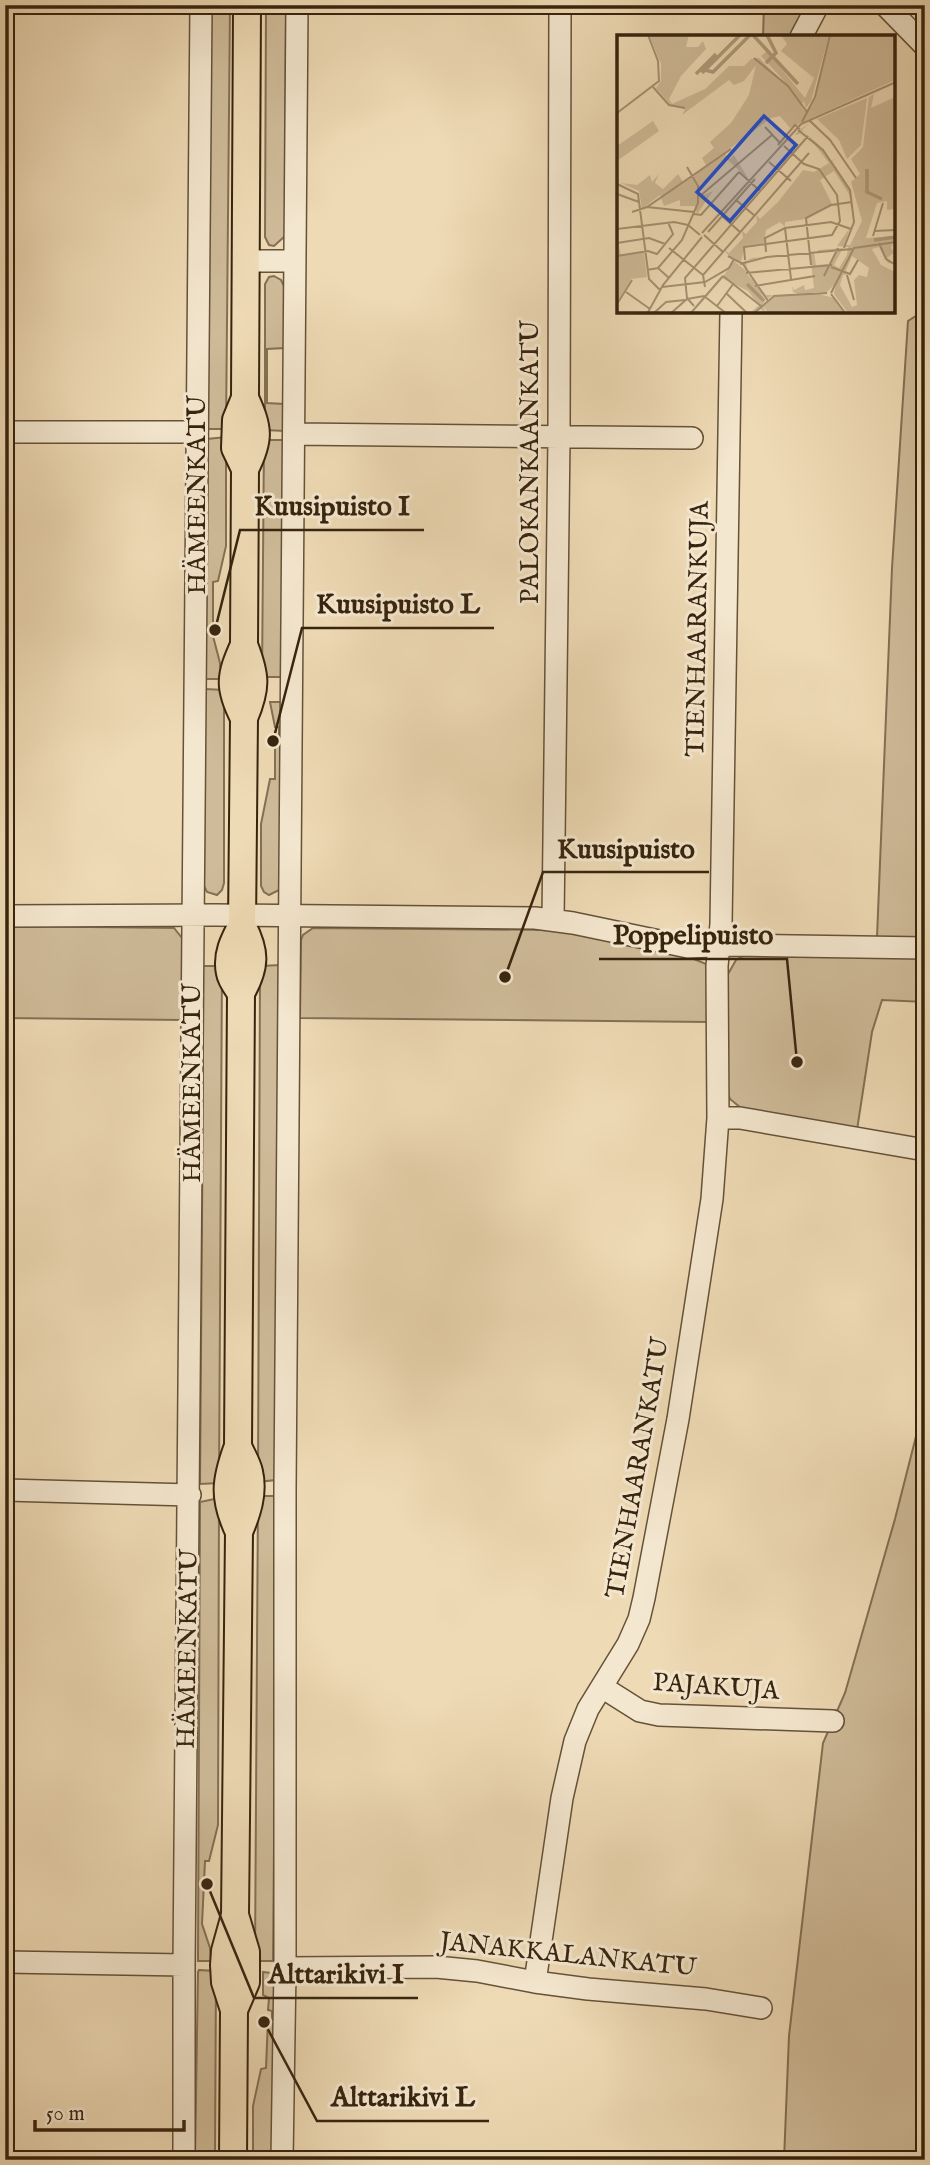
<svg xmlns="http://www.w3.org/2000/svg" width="930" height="2165" font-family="'IM FELL English',serif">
<rect width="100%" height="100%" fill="#eedab5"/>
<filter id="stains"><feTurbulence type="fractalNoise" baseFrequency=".00286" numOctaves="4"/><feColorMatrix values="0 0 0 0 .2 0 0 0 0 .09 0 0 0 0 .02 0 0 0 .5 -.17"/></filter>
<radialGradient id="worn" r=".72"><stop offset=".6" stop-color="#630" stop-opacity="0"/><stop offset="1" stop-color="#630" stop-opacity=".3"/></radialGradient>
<path fill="#cfbb99" stroke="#837054" stroke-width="2" d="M 209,5 L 230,5 L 226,429 L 207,429 Z
M 266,5 L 286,5 L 285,236 L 274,246 L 269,245 L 265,237 Z
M 764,5 L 807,5 L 793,37 L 763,37 Z
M 274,276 L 281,280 L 284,286 L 285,348 L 267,349 L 267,403 L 284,404 L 285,431 L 265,430 L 265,284 L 269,277 Z
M 925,310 L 925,937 L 877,937 L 892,568 L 908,321 Z
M 226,437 L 226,546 L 218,581 L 213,582 L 213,636 L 220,663 L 221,679 L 205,679 L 207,439 Z
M 264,440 L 283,440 L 283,677 L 262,677 Z
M 205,689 L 224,690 L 224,883 L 222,890 L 217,895 L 207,892 L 204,886 Z
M 270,702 L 282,702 L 283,880 L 279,890 L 269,895 L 264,892 L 261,886 L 261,824 L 270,779 L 275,779 L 275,737 L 279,737 L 279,727 L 275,727 Z
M 5,926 L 174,928 L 182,938 L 182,1020 L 5,1018 Z
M 313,928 L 554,930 L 687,956 L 706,964 L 709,970 L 709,1022 L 300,1018 L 301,940 L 303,935 Z
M 745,955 L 925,958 L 925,1002 L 882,1000 L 872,1032 L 857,1130 L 741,1108 L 730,1099 L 727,1092 L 728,974 L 736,960 Z
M 281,965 L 275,1480 L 258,1482 L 260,966 Z
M 202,966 L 222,966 L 219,1483 L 200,1484 L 203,1085 Z
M 925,1401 L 925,2160 L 784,2160 L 789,2036 L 823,1743 L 845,1693 L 895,1519 Z
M 258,1496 L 274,1496 L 277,1502 L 273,1961 L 261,1961 L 255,1954 Z
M 219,1498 L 218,1825 L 209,1861 L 205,1861 L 202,1924 L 210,1948 L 211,1961 L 198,1961 L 200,1502 Z
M 199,1970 L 216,1971 L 215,2160 L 195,2160 L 198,1972 Z
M 263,1972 L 271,1973 L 274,1976 L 274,2160 L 253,2160 L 253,2106 L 261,2069 L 266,2068 L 268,2020 L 272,2020 L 272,2011 L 268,2010 L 269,1998 L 263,1995 Z"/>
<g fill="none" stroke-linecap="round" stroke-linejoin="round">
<g stroke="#655238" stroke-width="24">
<path id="minor" d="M 885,5 L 925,46
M 801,37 L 818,5
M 246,261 L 294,261
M 5,432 L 197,432
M 294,434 L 692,438
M 5,916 L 216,915 L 535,918 L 573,923 L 688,947 L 737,945 L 925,948
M 553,920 L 559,437 L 560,5
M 718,1118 L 740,1118 L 925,1150
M 5,1490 L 190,1495
M 602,1687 L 640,1711 L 659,1715 L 833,1721
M 5,1962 L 184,1965
M 285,1968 L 436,1967 L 477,1971 L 535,1982 L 588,1989 L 706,1999 L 761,2008
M 535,1982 L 562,1798 L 575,1741 L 588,1709 L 628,1644 L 639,1619 L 644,1598 L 678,1419 L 712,1199 L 718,1118 L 717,966 L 721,924 L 731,312
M 184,2160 L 184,1965 L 201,5
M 282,2160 L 285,1968 L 285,1489 L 297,5"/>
</g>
<g stroke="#37240e" stroke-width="30">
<path id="major" d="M 245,469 L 235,448 L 236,420 L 245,398 L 247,5
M 244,718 C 228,687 230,676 244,645
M 241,993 C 237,987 231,980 230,973 C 226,955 234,940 242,925
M 239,1532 C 223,1498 225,1481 238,1446 L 241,993 C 256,966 256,952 242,925 L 244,718 C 257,687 256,676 244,645 L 245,469 C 260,439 259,429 245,398
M 234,2010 L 246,1982 L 246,1952 L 235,1915
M 233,2160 L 234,2010 L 225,1982 L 224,1965 L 225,1951 L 235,1915 L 239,1532 C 247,1513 254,1493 249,1472 C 247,1463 241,1454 238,1446"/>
</g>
<use href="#minor" stroke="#f4e7cf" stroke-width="21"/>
<use href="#major" stroke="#eedab5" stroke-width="26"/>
</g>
<g text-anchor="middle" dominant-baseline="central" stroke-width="6" stroke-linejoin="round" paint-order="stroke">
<g font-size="26" fill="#37240e" stroke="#f4e7cf">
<text transform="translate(530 462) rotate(-90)">PALOKANKAANKATU</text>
<text transform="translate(197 495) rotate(-90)">HÄMEENKATU</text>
<text transform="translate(698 629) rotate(-89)">TIENHAARANKUJA</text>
<text transform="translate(192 1083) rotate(-90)">HÄMEENKATU</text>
<text transform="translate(638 1468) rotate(-80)">TIENHAARANKATU</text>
<text transform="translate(188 1649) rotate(-89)">HÄMEENKATU</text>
<text transform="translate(716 1687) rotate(4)">PAJAKUJA</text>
<text transform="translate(568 1955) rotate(6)">JANAKKALANKATU</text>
</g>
</g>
<g transform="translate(617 35)">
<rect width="278" height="278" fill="#eedab5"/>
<path d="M 32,0 L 72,0 L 69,12 L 81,12 L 86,6 L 89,14 L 64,41 L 52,64 L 55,69 L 88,54 L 112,31 L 127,31 L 134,24 L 142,23 L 180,60 L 144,21 L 150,16 L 188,63 L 197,43 L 164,16 L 170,9 L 164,0 L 212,0 L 194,66 L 189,73 L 187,66 L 184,70 L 187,76 L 195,71 L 213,0 L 278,0 L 278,45 L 173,93 L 163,81 L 154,83 L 107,118 L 113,124 L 117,120 L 132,145 L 111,125 L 83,150 L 82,162 L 96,156 L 80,179 L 78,171 L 63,171 L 63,165 L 47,171 L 43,160 L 25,174 L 22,156 L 4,148 L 20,150 L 33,140 L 35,147 L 42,139 L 38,148 L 46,154 L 61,139 L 66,147 L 77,141 L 89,130 L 85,123 L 97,113 L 93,107 L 114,88 L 132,60 L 139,30 L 127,46 L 117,50 L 112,45 L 65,80 L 68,74 L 54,70 L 39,53 L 44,46 L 44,29 ZM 257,59 L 254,73 L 278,62 L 278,174 L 270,175 L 270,166 L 260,168 L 249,203 L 278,201 L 274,213 L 278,217 L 270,223 L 278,229 L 271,228 L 262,212 L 255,214 L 264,230 L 278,237 L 278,278 L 231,278 L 217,259 L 219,248 L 215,260 L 217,250 L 210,257 L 194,257 L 217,263 L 228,278 L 151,278 L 146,271 L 149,278 L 143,274 L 133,278 L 142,270 L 131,256 L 105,243 L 117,226 L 128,235 L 126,227 L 135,223 L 146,222 L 129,226 L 130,237 L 135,237 L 128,237 L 149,260 L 156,260 L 150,264 L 144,258 L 148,266 L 143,273 L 159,260 L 181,259 L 176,257 L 175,251 L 177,255 L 187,250 L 188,255 L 197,253 L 193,218 L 197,218 L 199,230 L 214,229 L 220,215 L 201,217 L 201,215 L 226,213 L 217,230 L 222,233 L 230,220 L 231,212 L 220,211 L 232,194 L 228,210 L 233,210 L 245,186 L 234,147 L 243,139 L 234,124 L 246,112 L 252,62 ZM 235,221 L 252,233 L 250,242 L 242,240 L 237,245 L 240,270 L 235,272 L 223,250 L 226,240 L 232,239 L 228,238 ZM 250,63 L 244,110 L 230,124 L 222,105 L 200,84 ZM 36,86 L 42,96 L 0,126 L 0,111 ZM 193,87 L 185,95 L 201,109 L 214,126 L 223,121 L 215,126 L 233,153 L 234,173 L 232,159 L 217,136 L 203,145 L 215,169 L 188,184 L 168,187 L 168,192 L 163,187 L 149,195 L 147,208 L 128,211 L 124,227 L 110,219 L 107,215 L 112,218 L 126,203 L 125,196 L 129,199 L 140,187 L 139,180 L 143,184 L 161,167 L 186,135 L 197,137 L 212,128 L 188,97 L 186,96 L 180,100 L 178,99 ZM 0,203 L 4,220 L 27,217 L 30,242 L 14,244 L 0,267 Z" fill="#cfbb99" fill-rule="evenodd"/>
<path fill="none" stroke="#b09c7c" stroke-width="3.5" d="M 136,0 L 181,49M 149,28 L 159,18 L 150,0M 88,35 L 96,37 L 133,0M 85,38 L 123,0M 79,39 L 99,19M 250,134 L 250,157 L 265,164M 257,205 L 279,202M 130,249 L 147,266"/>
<path fill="none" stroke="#a59172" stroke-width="2" d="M 137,23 L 171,51 L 190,77M 36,52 L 52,70 L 68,73M 0,78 L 42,46 L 41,26 L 31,0M 192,85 L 213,105 L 239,143M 185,87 L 198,62 L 213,0M 148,92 L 163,108M 181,95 L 206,115 L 233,155 L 237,187 L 227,213M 161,110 L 178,90 L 183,94M 152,127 L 174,146M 122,137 L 143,156M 0,149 L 21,159 L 32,244 L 43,255M 0,159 L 22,167M 83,161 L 155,100M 119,165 L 138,181M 30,172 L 77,177M 15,177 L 30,172 L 114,114M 77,179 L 84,180 L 122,137M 105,181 L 123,197M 168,193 L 174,244M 0,194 L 57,187 L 71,190 L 83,200M 257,196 L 279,195M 91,197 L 138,144M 85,198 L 184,89 L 279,47M 87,200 L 106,217M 256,201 L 266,168M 0,208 L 32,203 L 48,209M 262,208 L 269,224 L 279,230M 52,213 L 86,240M 149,217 L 148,203 L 168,193 L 214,187 L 234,194M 0,221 L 31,216 L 40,219 L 56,199 L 51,187M 111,221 L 126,229 L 151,266M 128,225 L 127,212 L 215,200 L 223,186 L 220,160 L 202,134 L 187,129 L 167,111M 123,229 L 150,222 L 235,214M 194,230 L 189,183 L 214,170 L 235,167M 214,232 L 233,239 L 241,225M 41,233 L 65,205 L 81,168 L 81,151 L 70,132M 30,235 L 41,233 L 52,243M 129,238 L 215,230M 230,240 L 237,265M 106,241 L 144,271M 207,241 L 221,213M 138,251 L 198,241M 45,252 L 88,247 L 112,233 L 117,224M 88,252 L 86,240 L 192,118M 9,257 L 33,274M 214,258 L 237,213 L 279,207M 110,259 L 131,279M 214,259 L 229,279M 0,269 L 15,245M 77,271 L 70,263 L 68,243 L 191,101M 100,271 L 117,248M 37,278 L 49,267 L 68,265M 30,279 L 46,250 L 85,202M 53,279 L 70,264 L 87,261 L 110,279M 73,279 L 106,241M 136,279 L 157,261 L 210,258"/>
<path fill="#1d4ed8" fill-opacity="0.15" stroke="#1d4ed8" stroke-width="3.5" d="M 147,81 L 179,110 L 113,186 L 80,157 Z"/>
<rect width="278" height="278" fill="none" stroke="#37240e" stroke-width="3.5"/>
</g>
<path fill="none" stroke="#37240e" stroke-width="2.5" d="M215 630L240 530H424M273 741L302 628H494M505 977L543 872H709M797 1062L787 959H599M207 1884L254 1998H418M264 2022L317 2121H489"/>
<g fill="#37240e" stroke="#f4e7cf" stroke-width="2.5">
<circle cx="215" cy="630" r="7"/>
<circle cx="273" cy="741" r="7"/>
<circle cx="505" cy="977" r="7"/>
<circle cx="797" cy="1062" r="7"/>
<circle cx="207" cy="1884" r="7"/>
<circle cx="264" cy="2022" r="7"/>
</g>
<g font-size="28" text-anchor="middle" font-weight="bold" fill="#37240e" stroke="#f4e7cf" stroke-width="6" stroke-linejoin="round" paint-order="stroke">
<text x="332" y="515">Kuusipuisto I</text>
<text x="398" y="613">Kuusipuisto L</text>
<text x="626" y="858">Kuusipuisto</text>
<text x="693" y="944">Poppelipuisto</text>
<text x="336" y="1983">Alttarikivi I</text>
<text x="403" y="2106">Alttarikivi L</text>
</g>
<rect width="930" height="2165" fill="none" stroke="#eedab5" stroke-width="28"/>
<rect x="7" y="7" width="916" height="2151" fill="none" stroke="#37240e" stroke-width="3.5"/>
<rect x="14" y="14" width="902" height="2137" fill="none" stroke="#37240e" stroke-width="2"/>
<path d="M35 2120v10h149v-10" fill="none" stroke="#37240e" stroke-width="3.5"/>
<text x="46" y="2120" font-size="21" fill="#37240e" stroke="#f4e7cf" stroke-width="5" paint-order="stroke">50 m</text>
<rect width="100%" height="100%" filter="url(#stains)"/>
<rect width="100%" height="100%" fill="url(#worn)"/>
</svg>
